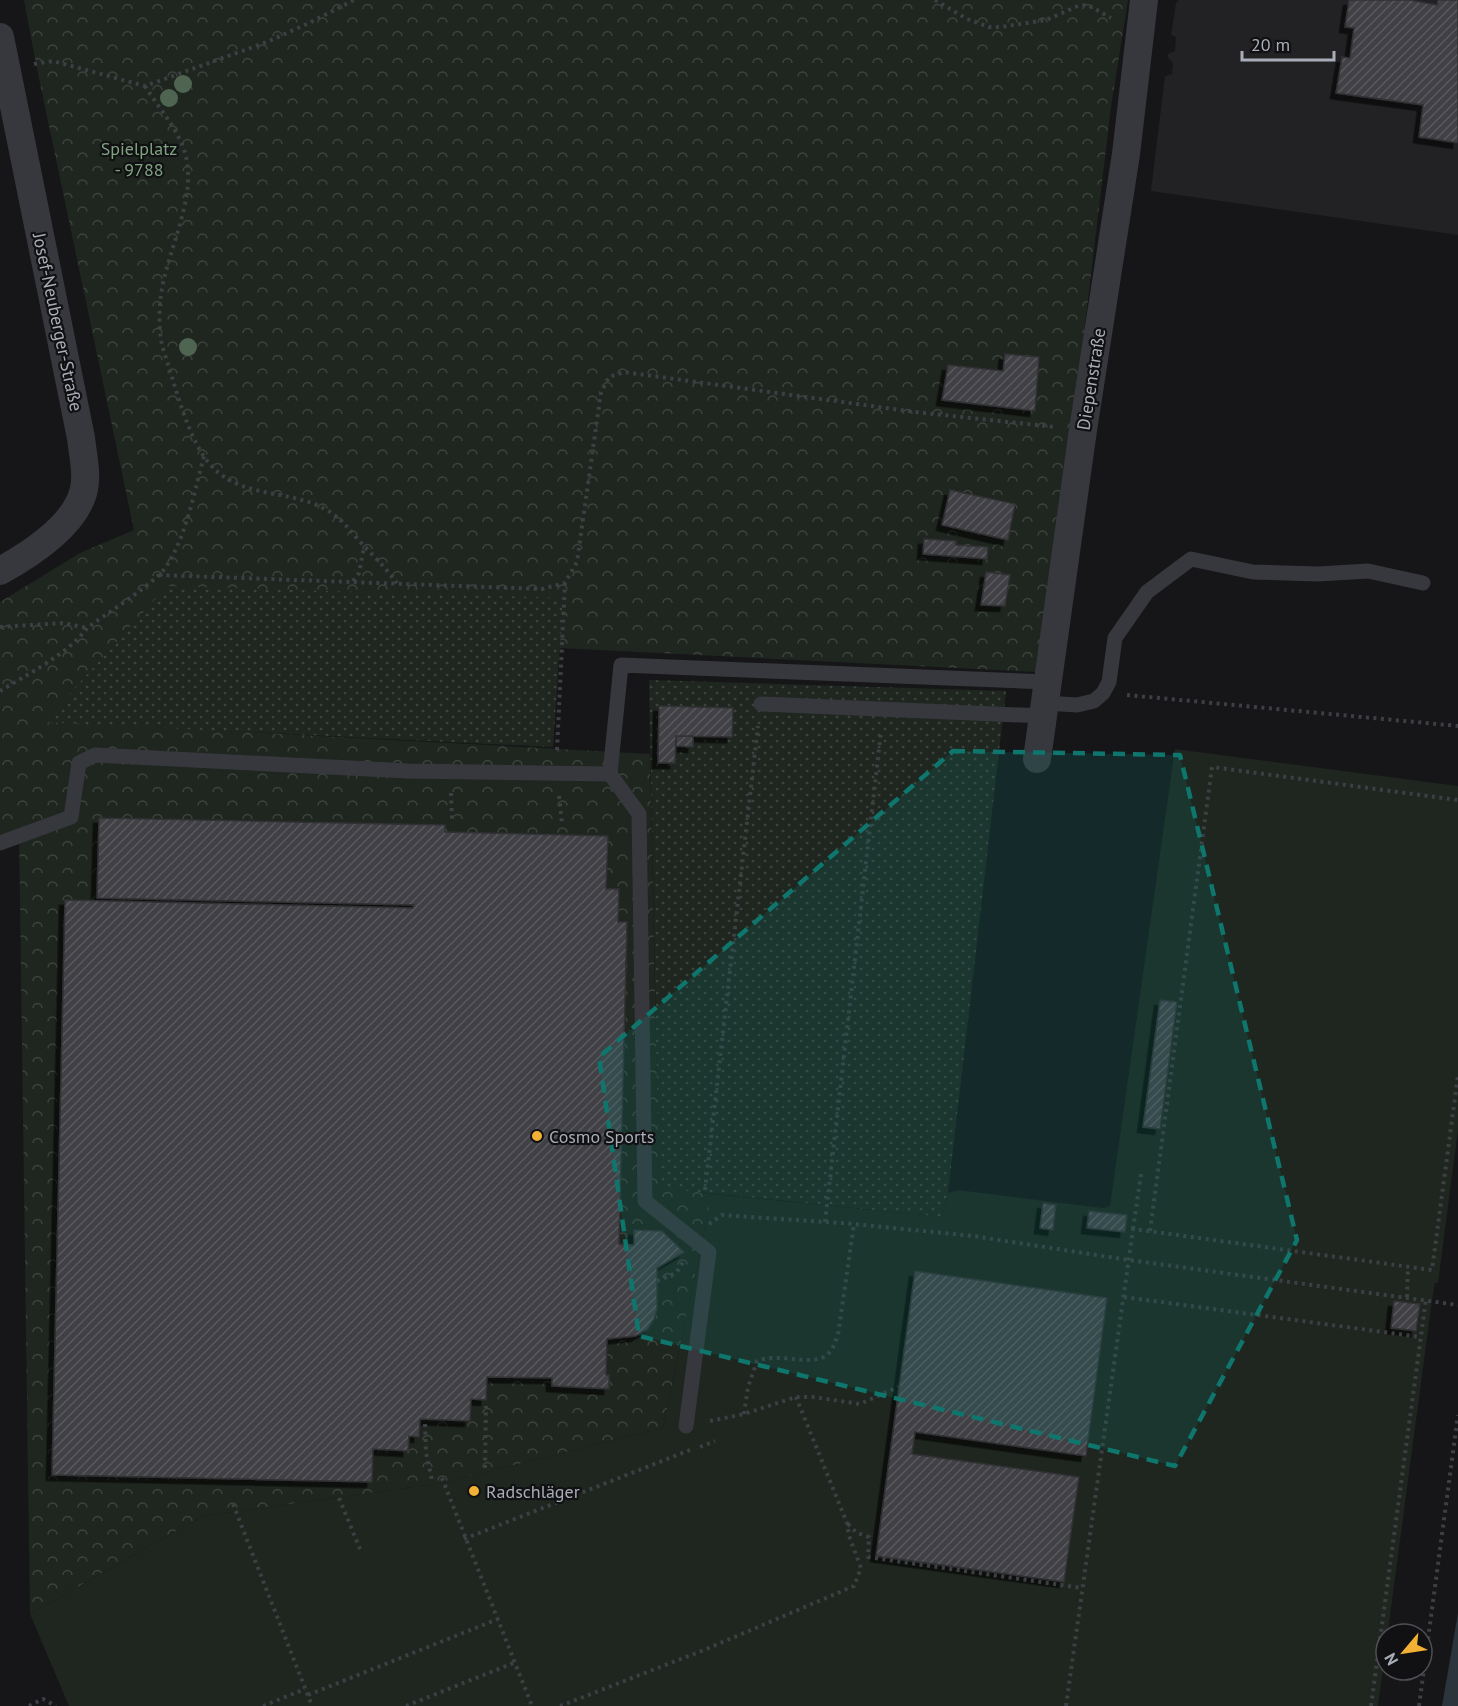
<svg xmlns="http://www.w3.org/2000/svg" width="1458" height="1706" font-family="'PT Sans',sans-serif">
<defs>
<pattern id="park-crowns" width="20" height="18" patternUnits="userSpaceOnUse" patternTransform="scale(1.5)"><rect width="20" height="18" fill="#1e261f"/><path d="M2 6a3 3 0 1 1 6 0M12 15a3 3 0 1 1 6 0" fill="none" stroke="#3c433d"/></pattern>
<pattern id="garden-dots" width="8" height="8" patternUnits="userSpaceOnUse" patternTransform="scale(1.5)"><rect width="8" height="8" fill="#1e261f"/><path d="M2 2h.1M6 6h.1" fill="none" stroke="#3c433d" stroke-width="1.8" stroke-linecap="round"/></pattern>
<pattern id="building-hatch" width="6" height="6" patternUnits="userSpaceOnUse" patternTransform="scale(1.5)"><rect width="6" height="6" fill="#404145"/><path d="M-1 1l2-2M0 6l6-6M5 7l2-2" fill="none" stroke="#595a5e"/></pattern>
<filter id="shadow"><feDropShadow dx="-5.5" dy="5.5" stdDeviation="0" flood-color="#0009"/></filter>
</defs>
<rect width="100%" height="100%" fill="#161618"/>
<path fill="#222225" d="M 1179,0 L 1458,0 L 1458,235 L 1151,191 L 1165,76 L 1172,74 L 1173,63 L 1168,58 L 1168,54 L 1175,51 L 1176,37 L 1171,35 L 1176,3 Z"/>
<path fill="url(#park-crowns)" d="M 24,0 L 1128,0 L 1111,107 L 1073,425 L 1038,672 L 559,648 L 563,598 L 45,721 L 650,754 L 659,1187 L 712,1194 L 663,1428 L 443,1483 L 203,1516 L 30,1614 L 19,831 L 0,836 L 0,602 L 80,553 L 134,530 L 36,64 Z"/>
<path fill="url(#garden-dots)" d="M 167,586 L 563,598 L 553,747 L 44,722 Z
M 649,680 L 1006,691 L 948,1193 L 942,1217 L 659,1188 Z"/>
<path fill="#1e261f" d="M 1175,749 L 1458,786 L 1458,1130 L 1438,1283 L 1435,1283 L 1432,1300 L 1378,1706 L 69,1706 L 30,1614 L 203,1516 L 443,1483 L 663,1428 L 712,1194 L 942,1217 L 948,1193 L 958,1190 L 1103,1208 L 1110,1206 Z"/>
<path fill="#2c353c" d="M 1458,1613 L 1458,1706 L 1442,1706 Z"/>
<path fill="url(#building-hatch)" stroke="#303034" stroke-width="1.5" filter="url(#shadow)" d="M 1349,0 L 1410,0 L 1437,5 L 1438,0 L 1458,0 L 1458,143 L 1419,137 L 1423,105 L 1336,93 L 1342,57 L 1350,58 L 1354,28 L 1345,27 Z
M 1005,354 L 1039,357 L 1035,411 L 942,400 L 948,365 L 1003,371 Z
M 950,490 L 1015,504 L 1008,540 L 942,525 Z
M 924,539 L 956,541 L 956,545 L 988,547 L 987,559 L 923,554 Z
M 986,572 L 1010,575 L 1005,606 L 981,605 Z
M 659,706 L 733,708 L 732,737 L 676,736 L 675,763 L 658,763 Z
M 676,736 L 693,736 L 693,747 L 676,746 Z
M 99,818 L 445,825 L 445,832 L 608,836 L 606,889 L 619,889 L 618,922 L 627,922 L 619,1244 L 634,1245 L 634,1230 L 662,1231 L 684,1252 L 657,1268 L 657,1309 L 654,1319 L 648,1329 L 636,1336 L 607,1339 L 606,1375 L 609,1375 L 609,1389 L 552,1386 L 552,1378 L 487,1377 L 486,1400 L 471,1399 L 470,1421 L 420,1419 L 419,1437 L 409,1436 L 408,1451 L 373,1449 L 372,1482 L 52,1475 L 65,900 L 413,908 L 414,905 L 97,898 Z
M 1160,1000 L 1177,1002 L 1160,1129 L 1143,1127 Z
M 1043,1203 L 1056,1205 L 1053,1230 L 1040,1228 Z
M 1089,1211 L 1127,1215 L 1125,1232 L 1087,1228 Z
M 915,1271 L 1107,1298 L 1086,1456 L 915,1432 L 912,1454 L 1079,1477 L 1064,1582 L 876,1556 Z
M 1394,1301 L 1420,1304 L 1416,1331 L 1391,1328 Z"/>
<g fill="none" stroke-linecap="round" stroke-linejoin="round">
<path stroke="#3d3f44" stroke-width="4" stroke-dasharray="3 4.5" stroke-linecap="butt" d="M 935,0 L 967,19 L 989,27 L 1001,27 L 1046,20 L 1078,6 L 1088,5 L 1111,18
M 34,64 L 53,61 L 145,86 L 267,42 L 309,23 L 354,0
M 145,86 C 158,107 178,129 185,153 C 198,197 167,250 161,295 C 159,309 159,326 161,340 C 163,350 167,361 170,371 C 179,399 187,430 203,455 C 233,501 284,487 325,509 C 342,518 351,532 364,546 C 376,558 387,570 397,583
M 159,575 L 542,589 L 565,583 L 577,562 L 601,392 L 609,377 L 624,372 L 915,412 L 1055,427
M 353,581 L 359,573 L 364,547
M 0,627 L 63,623 L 87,628
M 0,691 C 28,674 68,654 87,628 C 109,612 138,594 158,576 C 183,553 195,489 204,456
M 1127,695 L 1458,726
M 557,750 L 565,583
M 451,793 L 452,819
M 559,796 L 562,823
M 705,1190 L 758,726
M 825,1222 L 881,731
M 709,1224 L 722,1215 L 854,1224 L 973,1236 L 1129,1260 L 1458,1305
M 1133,1229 L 1141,1174
M 1150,1231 L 1212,767 L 1458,800
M 657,1281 L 676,1273 L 683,1262
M 1124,1297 L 1420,1337
M 1407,1297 L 1408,1267
M 744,1414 L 748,1387 L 757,1361 C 778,1352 812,1367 827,1355 C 833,1350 835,1342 838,1335 L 854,1224
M 710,1421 L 744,1414 L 796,1397 L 813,1397 L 860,1404 L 898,1387
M 425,1424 L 426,1453 L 432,1480
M 700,1447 L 715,1441
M 485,1468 L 486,1406
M 442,1478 L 532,1706
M 339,1498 L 360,1549
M 233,1504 L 312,1706
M 848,1524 L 857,1533 L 869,1537 L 868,1557 L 1082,1588
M 464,1539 L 690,1450
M 308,1695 L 498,1619
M 29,1706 L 43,1699 L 56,1706
M 263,1706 L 305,1689
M 406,1706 L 516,1662
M 560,1706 L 704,1650 L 854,1586 L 861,1568 L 849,1536 L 847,1523 L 796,1397
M 1066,1706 L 1133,1229 L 1432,1270 L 1458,1075
M 1371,1706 L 1426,1299
M 1419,1706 L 1458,1415"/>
<path stroke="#37383d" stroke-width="15" d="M 1045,703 L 1077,705 L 1094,701 L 1103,693 L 1109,682 L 1115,638 L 1147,592 L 1191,559 L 1253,572 L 1318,574 L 1368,571 L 1423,583
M 761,704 L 1043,716
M 0,843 L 71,817 L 79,763 L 95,755 L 408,771 L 610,774
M 686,1426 L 709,1252 L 645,1201 L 639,814 L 610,774 L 621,665 L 1047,682"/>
<path stroke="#37383d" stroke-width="28" d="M 0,37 L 81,438 C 83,456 88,476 83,493 C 73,527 29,555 0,571
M 1037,759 L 1083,430 L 1126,154 L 1144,0"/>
</g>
<g fill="#506452">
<circle cx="183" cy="84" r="9"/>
<circle cx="169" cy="98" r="9"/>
<circle cx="188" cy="347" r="9"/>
</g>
<path fill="#0f766e" fill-opacity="0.2" stroke="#0f766e" stroke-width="4.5" stroke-dasharray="12 8" stroke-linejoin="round" d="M 953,751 L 1180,755 L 1297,1240 L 1175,1466 L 639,1336 L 599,1057 Z"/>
<g fill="#f2b134" stroke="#111113" stroke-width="2">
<circle cx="537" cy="1136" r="6"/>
<circle cx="474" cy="1491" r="6"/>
</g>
<g text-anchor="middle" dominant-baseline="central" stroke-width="4.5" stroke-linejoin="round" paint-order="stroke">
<g font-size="18" fill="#7fa381" stroke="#111113">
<text x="139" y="148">Spielplatz<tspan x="139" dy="21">- 9788</tspan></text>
</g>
<g font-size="18" fill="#a8adb8" stroke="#111113">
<text transform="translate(58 322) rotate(78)">Josef-Neuberger-Straße</text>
<text transform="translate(1091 379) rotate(-81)">Diepenstraße</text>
</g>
<g font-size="18" fill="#a8adb8" stroke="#111113" text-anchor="start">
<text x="549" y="1136">Cosmo Sports</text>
<text x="486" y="1491">Radschläger</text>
</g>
</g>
<g transform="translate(1404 1652) rotate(241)"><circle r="28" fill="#111113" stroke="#4d4f55" stroke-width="1.5"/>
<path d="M0-4.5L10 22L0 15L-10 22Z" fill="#f2b134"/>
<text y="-9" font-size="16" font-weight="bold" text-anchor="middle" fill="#a8adb8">N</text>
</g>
<path d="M1242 51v9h92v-9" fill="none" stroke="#a8adb8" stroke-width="3"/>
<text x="1251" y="51" font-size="18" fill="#a8adb8" stroke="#111113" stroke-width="4.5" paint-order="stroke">20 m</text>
</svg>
